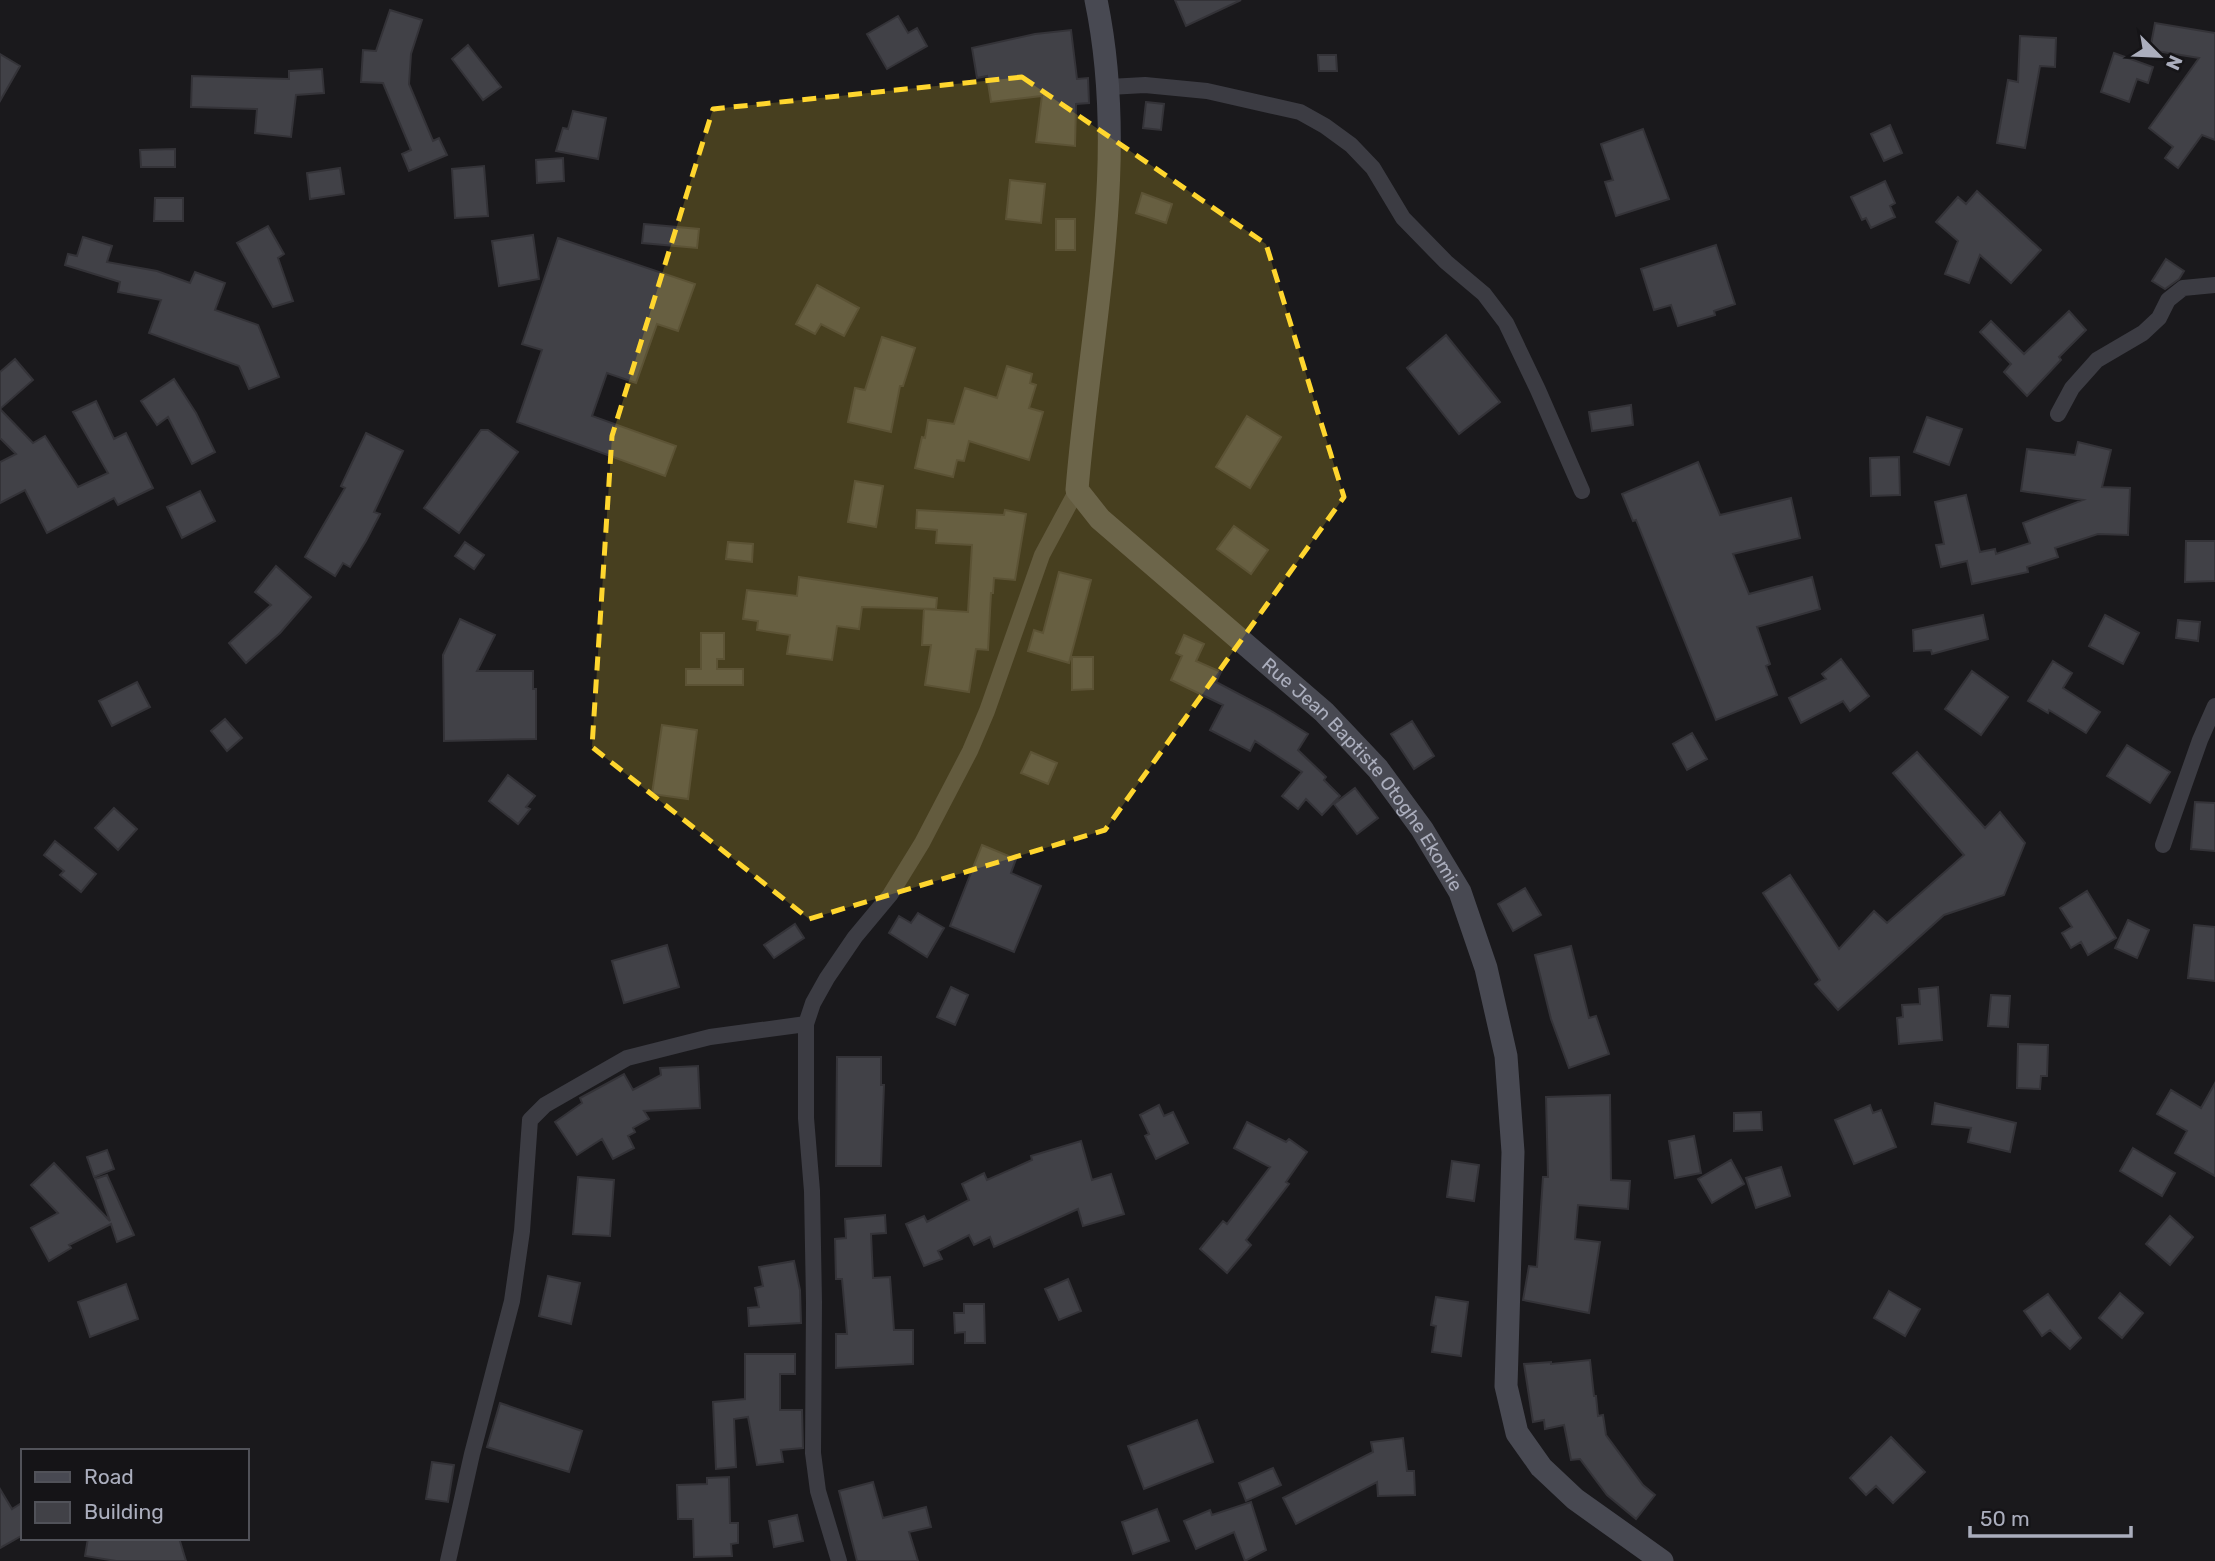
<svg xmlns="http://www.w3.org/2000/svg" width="2215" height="1561" font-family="Rubik,sans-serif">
<rect width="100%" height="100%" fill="#1a191c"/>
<path fill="#414147" stroke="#343338" stroke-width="2" d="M 1175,0 L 1241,0 L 1186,26 Z
M 390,10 L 422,20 L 411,54 L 409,84 L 433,141 L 439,138 L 447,155 L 409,171 L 402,154 L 411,150 L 383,83 L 361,82 L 363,50 L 376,51 Z
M 898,16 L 908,33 L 917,28 L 927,46 L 887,69 L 867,34 Z
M 2155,23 L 2215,33 L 2215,140 L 2202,135 L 2178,168 L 2165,158 L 2173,147 L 2149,128 L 2199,58 L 2150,50 Z
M 1071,30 L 1077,79 L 1088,78 L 1089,103 L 1076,104 L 1075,146 L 1036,142 L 1042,96 L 991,102 L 987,76 L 977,78 L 972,48 L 1035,34 Z
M 2020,36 L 2056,38 L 2055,67 L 2040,66 L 2025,148 L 1997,143 L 2008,80 L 2018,82 Z
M 468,45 L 501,87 L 483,100 L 452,59 Z
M 2114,53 L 2153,67 L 2148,83 L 2137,79 L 2129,102 L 2101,92 Z
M 0,54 L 20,66 L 0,101 Z
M 1318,55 L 1336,55 L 1337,71 L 1319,71 Z
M 322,69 L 324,93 L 296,95 L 291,137 L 255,133 L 257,109 L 191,107 L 192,76 L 289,79 L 289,71 Z
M 1146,102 L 1164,104 L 1161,130 L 1143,128 Z
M 573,111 L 606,118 L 598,159 L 556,151 L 563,128 L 568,129 Z
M 1890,125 L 1902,153 L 1884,161 L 1871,134 Z
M 1643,129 L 1669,199 L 1616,216 L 1605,182 L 1613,180 L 1601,144 Z
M 175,149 L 175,167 L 141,167 L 140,150 Z
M 563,158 L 564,181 L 537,183 L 536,160 Z
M 484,166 L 488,216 L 455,218 L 452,169 Z
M 340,168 L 344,194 L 310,199 L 307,173 Z
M 1010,180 L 1045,184 L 1041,223 L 1006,219 Z
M 1885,181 L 1895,203 L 1890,206 L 1895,217 L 1871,228 L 1866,218 L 1862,220 L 1851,197 Z
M 1977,191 L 2041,250 L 2011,283 L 1980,255 L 1969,283 L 1945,274 L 1958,241 L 1936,222 L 1958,197 L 1966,204 Z
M 1142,193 L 1172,204 L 1166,223 L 1136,213 Z
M 155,198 L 183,198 L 183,221 L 154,221 Z
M 1056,219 L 1075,219 L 1075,250 L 1056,250 Z
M 644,224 L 699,229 L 697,248 L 642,243 Z
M 268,226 L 284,254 L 278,258 L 293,301 L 273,307 L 237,243 Z
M 533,235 L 539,279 L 499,286 L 492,241 Z
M 83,237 L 112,246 L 107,262 L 157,271 L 190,283 L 195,272 L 225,283 L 215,310 L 258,325 L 279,377 L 249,389 L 239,366 L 149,333 L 161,300 L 118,292 L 120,282 L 65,265 L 68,254 L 77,256 Z
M 558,238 L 695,284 L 678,331 L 657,324 L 636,383 L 607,373 L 592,416 L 676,446 L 665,476 L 517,422 L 542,350 L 522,344 Z
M 1716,245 L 1735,304 L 1714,311 L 1715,315 L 1678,326 L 1671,305 L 1654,310 L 1641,269 Z
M 2166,259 L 2184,271 L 2179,279 L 2165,289 L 2152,281 Z
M 817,285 L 859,308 L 844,336 L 821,324 L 815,334 L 796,324 Z
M 2069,311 L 2086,330 L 2059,357 L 2061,360 L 2027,396 L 2004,372 L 2011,364 L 1980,332 L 1991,321 L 2024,354 Z
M 1446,335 L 1500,402 L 1459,434 L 1407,368 Z
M 882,337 L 915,348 L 903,386 L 900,386 L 891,432 L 848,422 L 855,388 L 865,390 Z
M 15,359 L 33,380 L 0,409 L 0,372 Z
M 1007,366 L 1032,374 L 1030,383 L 1036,385 L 1029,408 L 1043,412 L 1029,460 L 969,441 L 964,461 L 957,460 L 953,477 L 915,468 L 922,437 L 925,438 L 928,420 L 954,424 L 965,388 L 997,398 Z
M 174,379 L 196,413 L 215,452 L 192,464 L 168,417 L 157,425 L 141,401 Z
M 96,401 L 114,439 L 126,433 L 153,488 L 118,505 L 114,498 L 47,533 L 25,490 L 0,503 L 0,462 L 16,454 L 0,438 L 0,409 L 33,443 L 45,436 L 78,487 L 108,473 L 73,412 Z
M 1631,405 L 1633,425 L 1592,431 L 1589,412 Z
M 1247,416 L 1281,437 L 1250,488 L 1216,467 Z
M 1927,417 L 1962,429 L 1949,465 L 1914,452 Z
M 481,430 L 488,430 L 518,452 L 459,533 L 424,508 Z
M 366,433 L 403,451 L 374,512 L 380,514 L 366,541 L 350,567 L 343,563 L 335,576 L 305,557 L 345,488 L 341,486 Z
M 2078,442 L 2111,450 L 2102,487 L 2130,488 L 2128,535 L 2098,534 L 2055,548 L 2058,557 L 2027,567 L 2028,572 L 1972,584 L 1967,561 L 1941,567 L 1936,545 L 1944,544 L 1935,502 L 1966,495 L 1980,552 L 1995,549 L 1996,554 L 2030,543 L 2023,523 L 2083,500 L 2021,491 L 2027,449 L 2075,455 Z
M 1899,457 L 1900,495 L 1871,496 L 1870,458 Z
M 1698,462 L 1720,515 L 1791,498 L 1800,538 L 1733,554 L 1749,594 L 1812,577 L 1820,609 L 1757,627 L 1770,664 L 1766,666 L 1777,695 L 1716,720 L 1636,520 L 1633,521 L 1622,494 Z
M 855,481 L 883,486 L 876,527 L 848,522 Z
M 200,491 L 215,521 L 182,538 L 167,507 Z
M 917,510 L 1004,515 L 1005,510 L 1026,514 L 1015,580 L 994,578 L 993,593 L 991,593 L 988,650 L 976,649 L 969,692 L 925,685 L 931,645 L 922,645 L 924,609 L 968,612 L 972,545 L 936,543 L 937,530 L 916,528 Z
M 1234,526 L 1268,550 L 1251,574 L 1217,549 Z
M 2186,541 L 2215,541 L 2215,581 L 2185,582 Z
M 465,542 L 484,555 L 474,569 L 455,556 Z
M 728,542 L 753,544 L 752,562 L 726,559 Z
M 276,566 L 311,597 L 280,633 L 246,663 L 229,643 L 271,605 L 255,592 Z
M 1059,572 L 1091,580 L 1069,663 L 1028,651 L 1034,630 L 1043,633 Z
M 799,577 L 937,598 L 936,609 L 862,607 L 859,629 L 837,626 L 832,660 L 787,654 L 790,635 L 757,630 L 758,621 L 743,619 L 747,590 L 797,596 Z
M 1983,615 L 1988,639 L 1932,654 L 1931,650 L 1914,651 L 1913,630 Z
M 2105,615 L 2139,633 L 2123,664 L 2089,646 Z
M 460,619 L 495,635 L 477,671 L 533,671 L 533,689 L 536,689 L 536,739 L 444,741 L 443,655 Z
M 2178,620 L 2200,622 L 2198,641 L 2176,638 Z
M 701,633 L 724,633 L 724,659 L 717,659 L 717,669 L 743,669 L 743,685 L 686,685 L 686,669 L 701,669 Z
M 1184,635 L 1204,644 L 1196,661 L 1221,672 L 1216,682 L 1273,712 L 1308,734 L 1298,750 L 1326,777 L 1324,780 L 1340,796 L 1322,815 L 1306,799 L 1298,809 L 1282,796 L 1302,772 L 1255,741 L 1250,751 L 1210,730 L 1223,705 L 1171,680 L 1182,656 L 1176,653 Z
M 1072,657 L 1093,657 L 1093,689 L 1072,690 Z
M 1841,659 L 1869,696 L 1850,711 L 1843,701 L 1801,723 L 1789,698 L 1826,679 L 1822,674 Z
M 2053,661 L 2072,673 L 2063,688 L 2100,712 L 2086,733 L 2049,710 L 2048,713 L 2028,701 Z
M 1972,671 L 2008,697 L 1981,735 L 1945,709 Z
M 137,682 L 150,707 L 112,726 L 99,701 Z
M 225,719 L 242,738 L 227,751 L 211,731 Z
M 1412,721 L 1434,756 L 1414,769 L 1391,734 Z
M 662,725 L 697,730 L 688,799 L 652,794 Z
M 1692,733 L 1707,759 L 1687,770 L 1673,744 Z
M 2127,745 L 2170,772 L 2150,803 L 2107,776 Z
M 1031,752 L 1057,763 L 1048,784 L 1021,773 Z
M 1917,752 L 1985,828 L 2000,812 L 2025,843 L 2004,895 L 1944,915 L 1838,1010 L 1815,984 L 1820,980 L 1763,893 L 1790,875 L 1839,949 L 1874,911 L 1887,923 L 1964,855 L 1893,773 Z
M 508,775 L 535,796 L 526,807 L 530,809 L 518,824 L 489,801 Z
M 1355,788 L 1378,818 L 1357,834 L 1334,804 Z
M 2195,802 L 2215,803 L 2215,851 L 2191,849 Z
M 114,808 L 137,829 L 118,850 L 95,828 Z
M 55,841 L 96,874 L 81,892 L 60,875 L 64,871 L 44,855 Z
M 982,845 L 1016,859 L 1011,873 L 1041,886 L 1014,952 L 950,926 Z
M 1525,888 L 1541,915 L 1513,931 L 1498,904 Z
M 2087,891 L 2116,938 L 2088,955 L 2081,942 L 2071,948 L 2062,933 L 2072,927 L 2060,908 Z
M 918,913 L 944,928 L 927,957 L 889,933 L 899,916 L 911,923 Z
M 2128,920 L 2149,930 L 2137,958 L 2115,948 Z
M 795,924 L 804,938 L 774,958 L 764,945 Z
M 2194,925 L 2215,927 L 2215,981 L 2188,978 Z
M 667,945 L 679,987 L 624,1003 L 612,961 Z
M 1571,946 L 1589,1018 L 1596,1016 L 1609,1054 L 1569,1068 L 1551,1019 L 1535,955 Z
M 951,987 L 968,995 L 955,1025 L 937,1017 Z
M 1938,987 L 1942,1040 L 1899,1044 L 1897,1018 L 1903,1017 L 1902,1005 L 1920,1004 L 1919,989 Z
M 1991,995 L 2010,996 L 2008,1027 L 1988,1026 Z
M 2018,1044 L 2048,1045 L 2047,1076 L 2041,1076 L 2040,1089 L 2017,1088 Z
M 837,1057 L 881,1057 L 881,1085 L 884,1085 L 881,1166 L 836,1166 Z
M 698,1066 L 700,1108 L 644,1111 L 649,1119 L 633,1128 L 635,1132 L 628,1136 L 634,1148 L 613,1159 L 602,1139 L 577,1155 L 555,1122 L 582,1103 L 580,1098 L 624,1074 L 633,1090 L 661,1075 L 660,1068 Z
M 2215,1083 L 2215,1176 L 2175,1153 L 2187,1131 L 2157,1114 L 2171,1090 L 2201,1108 Z
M 1610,1095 L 1611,1180 L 1630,1181 L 1628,1209 L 1578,1205 L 1575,1239 L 1600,1242 L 1589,1313 L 1523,1300 L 1529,1266 L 1537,1267 L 1543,1177 L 1548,1177 L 1546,1097 Z
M 1935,1103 L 2016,1123 L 2010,1152 L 1968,1142 L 1971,1128 L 1932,1124 Z
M 1159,1105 L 1164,1116 L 1173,1112 L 1188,1143 L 1156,1159 L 1145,1136 L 1149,1134 L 1140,1115 Z
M 1870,1105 L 1873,1113 L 1881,1110 L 1896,1147 L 1854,1164 L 1835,1120 Z
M 1761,1112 L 1762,1130 L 1734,1131 L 1734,1113 Z
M 1247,1122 L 1286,1142 L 1289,1139 L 1307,1152 L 1286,1182 L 1289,1184 L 1246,1240 L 1251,1245 L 1227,1273 L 1200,1249 L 1223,1221 L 1227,1224 L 1270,1167 L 1234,1148 Z
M 1694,1136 L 1701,1173 L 1675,1178 L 1669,1141 Z
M 1081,1141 L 1092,1180 L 1111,1174 L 1124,1214 L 1083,1226 L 1078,1209 L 994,1247 L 990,1237 L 974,1245 L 969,1235 L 938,1251 L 942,1259 L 924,1266 L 906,1224 L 924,1216 L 927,1222 L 969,1200 L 962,1184 L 984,1173 L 987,1180 L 1032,1160 L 1031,1156 Z
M 2133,1148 L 2175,1173 L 2162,1196 L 2120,1171 Z
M 107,1150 L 114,1169 L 94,1177 L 87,1157 Z
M 1731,1160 L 1744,1184 L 1712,1203 L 1698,1179 Z
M 1452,1161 L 1479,1165 L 1474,1201 L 1447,1197 Z
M 54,1163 L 110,1221 L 95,1179 L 107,1175 L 134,1235 L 117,1242 L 111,1224 L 69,1245 L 71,1248 L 49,1261 L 31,1228 L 58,1213 L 31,1185 Z
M 1781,1167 L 1790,1196 L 1756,1208 L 1746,1178 Z
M 578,1177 L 614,1180 L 610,1236 L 573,1234 Z
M 885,1215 L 886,1233 L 871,1234 L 873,1278 L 890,1277 L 894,1330 L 913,1330 L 913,1364 L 836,1368 L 836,1334 L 847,1334 L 842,1279 L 836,1279 L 835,1239 L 846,1238 L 845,1219 Z
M 2170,1216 L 2193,1237 L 2170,1265 L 2146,1244 Z
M 794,1261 L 800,1290 L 801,1323 L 749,1326 L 748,1308 L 759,1307 L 755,1288 L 763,1286 L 759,1267 Z
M 548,1276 L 580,1283 L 571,1324 L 539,1316 Z
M 1068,1279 L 1081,1311 L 1059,1320 L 1045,1289 Z
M 126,1284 L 138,1319 L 90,1337 L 78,1302 Z
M 1889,1291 L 1920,1309 L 1905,1336 L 1874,1318 Z
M 2120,1293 L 2143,1313 L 2122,1338 L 2099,1318 Z
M 2048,1294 L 2081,1338 L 2070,1349 L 2050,1330 L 2042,1336 L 2024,1311 Z
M 1436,1297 L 1468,1302 L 1461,1356 L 1432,1352 L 1436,1326 L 1431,1325 Z
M 964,1304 L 984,1304 L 985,1343 L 965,1343 L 965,1332 L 955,1333 L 954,1313 L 964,1313 Z
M 745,1354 L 795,1354 L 795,1374 L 780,1374 L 780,1410 L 802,1410 L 803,1448 L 781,1450 L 783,1462 L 757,1465 L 748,1417 L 734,1419 L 736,1467 L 716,1469 L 713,1402 L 745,1399 Z
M 1590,1360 L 1594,1396 L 1596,1396 L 1598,1416 L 1603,1415 L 1606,1435 L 1643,1485 L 1655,1495 L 1636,1519 L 1607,1495 L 1580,1459 L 1571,1460 L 1564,1425 L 1545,1429 L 1544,1420 L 1533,1422 L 1524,1364 L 1551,1362 L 1551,1364 Z
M 500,1403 L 582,1431 L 569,1472 L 487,1447 Z
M 1197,1420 L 1213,1462 L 1144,1489 L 1128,1446 Z
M 1891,1437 L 1925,1472 L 1893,1503 L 1876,1486 L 1866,1495 L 1850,1478 Z
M 1403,1438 L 1407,1471 L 1414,1471 L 1415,1495 L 1378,1496 L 1377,1482 L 1296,1524 L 1283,1498 L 1373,1452 L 1371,1442 Z
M 432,1462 L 454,1465 L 448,1502 L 426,1499 Z
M 1273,1468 L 1281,1485 L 1246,1501 L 1239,1483 Z
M 729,1477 L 730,1523 L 738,1523 L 738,1543 L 731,1544 L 732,1556 L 694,1557 L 693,1519 L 678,1519 L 677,1485 L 707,1484 L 707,1478 Z
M 873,1482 L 883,1518 L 926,1507 L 931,1527 L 909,1532 L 918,1561 L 857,1561 L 839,1491 Z
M 0,1489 L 12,1509 L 23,1502 L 23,1535 L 0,1548 Z
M 1251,1502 L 1266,1550 L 1245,1561 L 1234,1532 L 1196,1549 L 1184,1521 L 1210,1510 L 1212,1515 Z
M 1157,1509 L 1169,1541 L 1133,1554 L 1122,1522 Z
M 797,1515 L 803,1541 L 774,1547 L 769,1521 Z
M 88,1538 L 179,1538 L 186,1561 L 116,1561 L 85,1556 Z"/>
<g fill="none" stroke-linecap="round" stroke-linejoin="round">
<path stroke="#3c3c43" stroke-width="16" d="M 1109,87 L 1145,85 L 1207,91 L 1300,112 L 1325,126 L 1351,145 L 1373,168 L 1403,218 L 1446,262 L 1484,294 L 1506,323 L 1538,390 L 1582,491
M 2058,414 L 2072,388 L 2097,360 L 2143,333 L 2159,318 L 2168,300 L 2183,288 L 2215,285
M 2163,845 L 2200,740 L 2215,706
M 448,1561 L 472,1454 L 512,1301 L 522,1231 L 530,1120 L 545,1105 L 627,1058 L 710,1037 L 806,1024
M 839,1561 L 818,1491 L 813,1453 L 814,1302 L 812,1191 L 806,1118 L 806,1024 L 813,1003 L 827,978 L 855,937 L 890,895 L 922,843 L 970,751 L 987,711 L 1042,555 L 1077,490"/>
<path stroke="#484952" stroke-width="23" id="s1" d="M 1096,0 C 1130,163 1090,327 1077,490 L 1100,519 L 1324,712 L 1378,769 L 1422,829 L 1460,892 L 1486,968 L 1506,1056 L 1513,1152 L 1506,1386 L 1517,1433 L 1541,1467 L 1575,1499 L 1662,1561"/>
</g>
<path fill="#ffd62e" fill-opacity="0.2" stroke="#ffd62e" stroke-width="5" stroke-dasharray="14 9" stroke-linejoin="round" d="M 1022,77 L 1266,244 L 1344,497 L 1105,830 L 809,919 L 592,747 L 612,436 L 713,109 Z"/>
<g text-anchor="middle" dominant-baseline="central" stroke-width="5" stroke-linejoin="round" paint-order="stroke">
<g font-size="19" fill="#abaebd" stroke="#151417">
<text stroke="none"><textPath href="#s1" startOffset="898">Rue Jean Baptiste Otoghe Ekomie</textPath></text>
</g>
</g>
<rect x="21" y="1449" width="228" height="91" fill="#151417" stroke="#515259" stroke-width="2"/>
<rect x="35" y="1472" width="35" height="10" fill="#484952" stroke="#515259" stroke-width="2"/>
<text x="84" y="1484" font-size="21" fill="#abaebd">Road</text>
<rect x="35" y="1502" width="35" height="21" fill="#414147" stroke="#515259" stroke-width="2"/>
<text x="84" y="1519" font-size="21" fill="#abaebd">Building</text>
<g transform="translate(2159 56) rotate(114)" stroke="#151417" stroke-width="5" paint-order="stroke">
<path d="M0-5L12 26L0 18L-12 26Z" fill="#abaebd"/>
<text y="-10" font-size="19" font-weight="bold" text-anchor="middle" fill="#abaebd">N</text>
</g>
<path d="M1970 1526v10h161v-10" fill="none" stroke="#abaebd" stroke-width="3.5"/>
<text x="1980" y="1526" font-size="21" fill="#abaebd" stroke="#151417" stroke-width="5" paint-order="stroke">50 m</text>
</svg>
